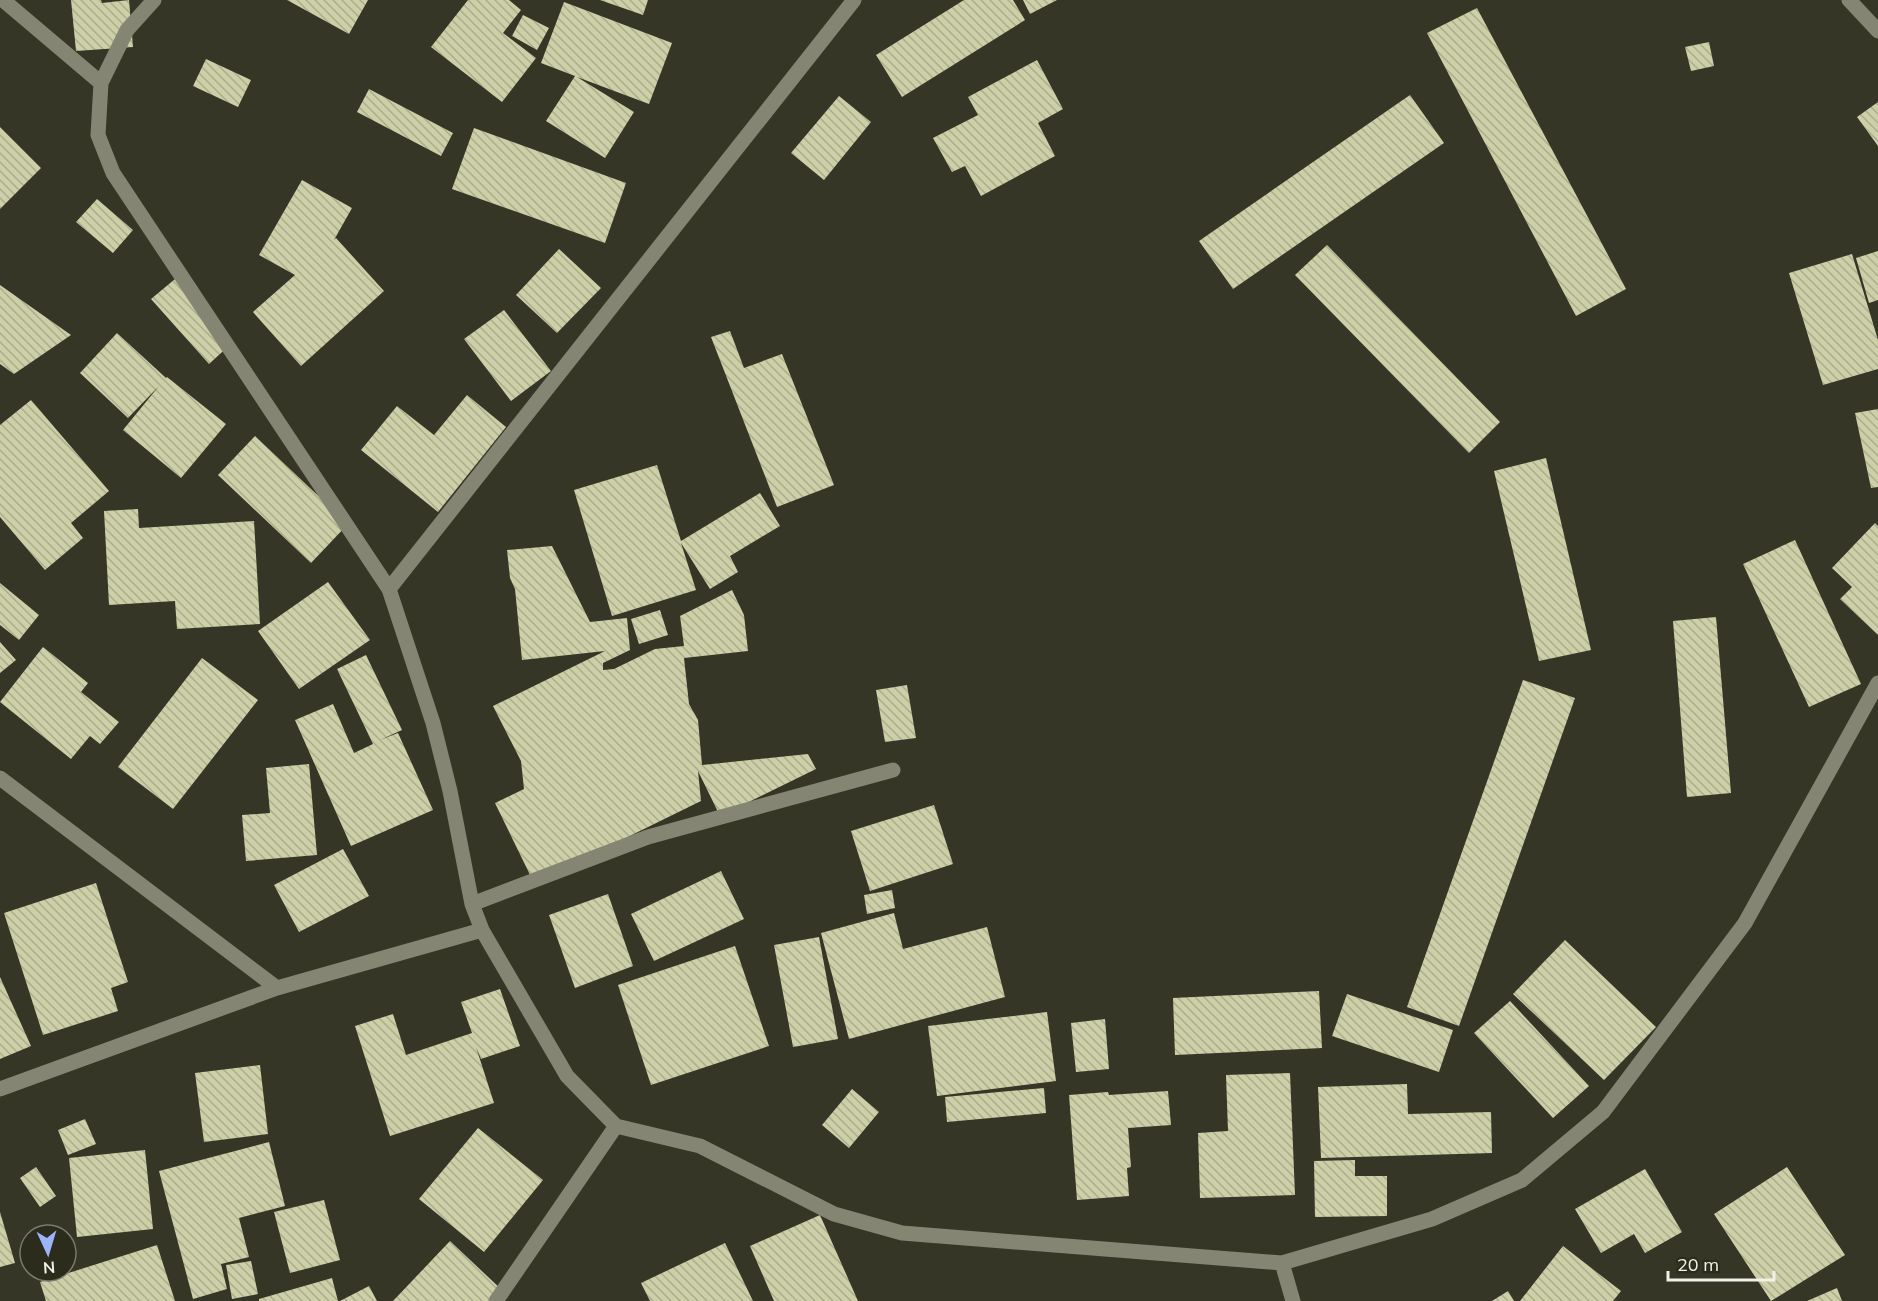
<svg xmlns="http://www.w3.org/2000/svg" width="1878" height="1301" font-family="Mulish,sans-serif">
<defs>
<pattern id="building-back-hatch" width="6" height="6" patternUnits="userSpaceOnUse" patternTransform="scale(1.5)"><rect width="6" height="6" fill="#cdcfa7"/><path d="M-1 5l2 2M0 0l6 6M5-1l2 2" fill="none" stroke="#acad8e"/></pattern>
</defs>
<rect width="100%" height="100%" fill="#363626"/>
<path fill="url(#building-back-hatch)" d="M 71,0 L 101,0 L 102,3 L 129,0 L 133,47 L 76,51 Z
M 287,0 L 368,0 L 349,34 Z
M 468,0 L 509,0 L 521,10 L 503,33 L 536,58 L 502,102 L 431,47 Z
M 600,0 L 648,0 L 643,15 Z
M 964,0 L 1013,0 L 1025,20 L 902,97 L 876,55 Z
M 1023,0 L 1057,0 L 1030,14 Z
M 564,2 L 672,43 L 649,104 L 577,77 L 634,112 L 605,158 L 546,121 L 575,76 L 541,63 Z
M 1477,8 L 1626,289 L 1576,316 L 1427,33 Z
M 523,15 L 549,28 L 537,50 L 512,36 Z
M 1709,42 L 1714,66 L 1691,71 L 1685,47 Z
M 206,59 L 251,80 L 238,107 L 193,86 Z
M 1037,60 L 1063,109 L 1038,123 L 1055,156 L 981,196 L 965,166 L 952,172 L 933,138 L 978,115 L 968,97 Z
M 369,89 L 453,133 L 441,156 L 357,112 Z
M 1410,95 L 1444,143 L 1233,289 L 1199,241 Z
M 839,96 L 871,122 L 824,180 L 791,153 Z
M 1878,102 L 1878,146 L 1857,117 Z
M 0,127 L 41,168 L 0,209 Z
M 474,128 L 626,183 L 605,243 L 452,189 Z
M 302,180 L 352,208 L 334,240 L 336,238 L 384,291 L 301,366 L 253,312 L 295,275 L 259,255 Z
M 97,199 L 133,230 L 113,253 L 76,222 Z
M 1327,245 L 1500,422 L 1469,453 L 1295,275 Z
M 559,249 L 601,288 L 557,333 L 516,295 Z
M 1878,251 L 1878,300 L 1869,303 L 1856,258 Z
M 1852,254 L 1878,340 L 1878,369 L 1823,385 L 1789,273 Z
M 175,279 L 232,343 L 209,364 L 151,299 Z
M 0,285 L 71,335 L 14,374 L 0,364 Z
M 504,310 L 551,371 L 511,401 L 464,339 Z
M 730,331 L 744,368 L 782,354 L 834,485 L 777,507 L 711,337 Z
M 117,333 L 166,378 L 167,377 L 226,424 L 181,478 L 123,430 L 159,386 L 128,418 L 80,373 Z
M 467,395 L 506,427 L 438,512 L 361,450 L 397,406 L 434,435 Z
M 31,400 L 109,491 L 71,523 L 83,538 L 45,570 L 0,517 L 0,425 Z
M 1878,409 L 1878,487 L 1871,488 L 1855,413 Z
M 255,436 L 348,524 L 311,563 L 218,475 Z
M 1546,458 L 1591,650 L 1539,661 L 1494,471 Z
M 657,465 L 681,541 L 760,493 L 780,526 L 730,556 L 738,572 L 710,589 L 681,543 L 696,590 L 612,616 L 574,490 Z
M 138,509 L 139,528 L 254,521 L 260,624 L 177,629 L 175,601 L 109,605 L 104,511 Z
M 1875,523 L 1878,526 L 1878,635 L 1840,599 L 1852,587 L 1832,568 Z
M 1795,540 L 1861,684 L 1809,707 L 1743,564 Z
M 552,546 L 590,622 L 627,618 L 630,650 L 603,663 L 603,670 L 614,669 L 655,649 L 684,646 L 680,616 L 732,590 L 744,615 L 748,651 L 684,658 L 689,704 L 698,720 L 702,765 L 808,754 L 816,769 L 720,816 L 698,771 L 701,801 L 534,883 L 495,803 L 524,789 L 521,761 L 493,706 L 605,651 L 522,660 L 515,589 L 510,578 L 507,550 Z
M 328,582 L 370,640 L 299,689 L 258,631 Z
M 0,583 L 39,615 L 19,640 L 0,625 Z
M 660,610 L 668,635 L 639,644 L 631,619 Z
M 1716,617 L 1731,793 L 1687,797 L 1673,621 Z
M 0,642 L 16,660 L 0,673 Z
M 43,647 L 88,683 L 81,692 L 119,722 L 100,744 L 90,736 L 71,759 L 0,702 Z
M 366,655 L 402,730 L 380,740 L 398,733 L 433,810 L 351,846 L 295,720 L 333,704 L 354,753 L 373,744 L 337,669 Z
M 202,658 L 258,700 L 173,809 L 118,767 Z
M 1523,680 L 1575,698 L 1459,1026 L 1407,1007 Z
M 907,685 L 916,738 L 885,742 L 876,690 Z
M 309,764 L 317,855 L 246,861 L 242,815 L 270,813 L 266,768 Z
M 934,805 L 953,864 L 870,891 L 851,831 Z
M 343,849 L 369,896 L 299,932 L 274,885 Z
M 721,871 L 744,919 L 654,961 L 631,914 Z
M 96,883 L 128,982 L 111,988 L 118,1011 L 43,1035 L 4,913 Z
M 892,890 L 895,908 L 867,914 L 864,895 Z
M 608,894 L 633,966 L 575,988 L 549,915 Z
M 894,913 L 903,949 L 987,927 L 1005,997 L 849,1039 L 821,933 Z
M 819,937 L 838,1039 L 793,1047 L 774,945 Z
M 1565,940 L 1656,1027 L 1604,1080 L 1513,994 Z
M 735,946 L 769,1046 L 651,1085 L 618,985 Z
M 0,977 L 31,1046 L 0,1059 Z
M 500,989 L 520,1046 L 481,1059 L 476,1047 L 494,1103 L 390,1136 L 355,1026 L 393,1014 L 406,1055 L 472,1033 L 461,1002 Z
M 1319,991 L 1322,1048 L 1175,1055 L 1173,998 Z
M 1347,994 L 1453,1030 L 1439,1072 L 1332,1036 Z
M 1510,1001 L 1589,1086 L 1553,1118 L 1474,1033 Z
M 1047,1012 L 1056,1081 L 937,1096 L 928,1026 Z
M 1105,1019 L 1109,1069 L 1076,1072 L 1071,1023 Z
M 260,1065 L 268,1134 L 204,1142 L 195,1073 Z
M 1290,1073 L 1295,1195 L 1200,1198 L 1198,1133 L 1228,1131 L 1226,1075 Z
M 1407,1084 L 1408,1114 L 1491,1112 L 1492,1153 L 1321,1158 L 1318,1087 Z
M 1044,1088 L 1046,1113 L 947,1122 L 945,1097 Z
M 852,1089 L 879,1112 L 849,1148 L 822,1125 Z
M 1168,1091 L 1171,1125 L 1128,1128 L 1131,1167 L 1127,1168 L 1129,1196 L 1077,1200 L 1069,1095 L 1108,1092 L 1109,1095 Z
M 85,1119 L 96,1144 L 68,1155 L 58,1130 Z
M 478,1128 L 543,1180 L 484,1252 L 419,1199 Z
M 269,1142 L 285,1206 L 239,1218 L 249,1257 L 221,1264 L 227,1289 L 193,1299 L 159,1171 Z
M 145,1150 L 153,1229 L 77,1237 L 69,1158 Z
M 1355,1160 L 1355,1176 L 1387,1176 L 1387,1216 L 1315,1217 L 1314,1161 Z
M 36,1167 L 56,1196 L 40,1207 L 20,1178 Z
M 1787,1167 L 1845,1255 L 1771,1301 L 1714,1214 Z
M 1645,1169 L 1682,1232 L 1645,1253 L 1634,1234 L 1601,1253 L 1575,1209 Z
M 324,1200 L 340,1260 L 290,1273 L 274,1212 Z
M 0,1212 L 15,1263 L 0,1267 Z
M 820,1215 L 858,1301 L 774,1301 L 750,1246 Z
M 450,1241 L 503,1291 L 494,1301 L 393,1301 Z
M 725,1243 L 753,1301 L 650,1301 L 641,1283 Z
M 157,1245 L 175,1301 L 46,1301 L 40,1282 Z
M 1563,1246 L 1621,1291 L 1613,1301 L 1520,1301 Z
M 251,1261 L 258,1294 L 232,1299 L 226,1265 Z
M 332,1278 L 338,1301 L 259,1301 L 259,1299 Z
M 369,1286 L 377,1301 L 340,1301 Z
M 1837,1288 L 1842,1301 L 1807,1301 Z
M 1508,1291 L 1514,1301 L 1492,1301 Z"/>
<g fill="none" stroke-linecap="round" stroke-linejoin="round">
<path stroke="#848572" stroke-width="15" d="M 3,0 L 101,83
M 154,0 L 127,30 L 101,83 L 98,135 L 113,173 L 389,589 L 433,723 L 450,791 L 472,904 L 482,930
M 389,589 L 854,0
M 0,778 L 277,988
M 472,904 L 648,837 L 893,770
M 0,1089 L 277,988 L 482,930 L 567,1076 L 616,1126 L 700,1146 L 834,1214 L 902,1233 L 1282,1263 L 1432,1219 L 1522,1180 L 1603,1112 L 1745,923 L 1878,683
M 1282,1263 L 1293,1301
M 496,1301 L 616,1126"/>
<path stroke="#848572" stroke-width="15" d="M 1849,0 L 1878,31"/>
</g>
<g transform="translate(48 1253) rotate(176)"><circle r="28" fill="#2c2c1c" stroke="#7a7b6d" stroke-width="1.5"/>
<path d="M0-4.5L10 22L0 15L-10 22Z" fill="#9db4fd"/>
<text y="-9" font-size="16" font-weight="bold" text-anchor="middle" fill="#f0f1e7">N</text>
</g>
<path d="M1668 1271v9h106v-9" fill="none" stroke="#f0f1e7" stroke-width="3"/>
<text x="1677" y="1271" font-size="18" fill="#f0f1e7" stroke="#2c2c1c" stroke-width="4.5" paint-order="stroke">20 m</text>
</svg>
